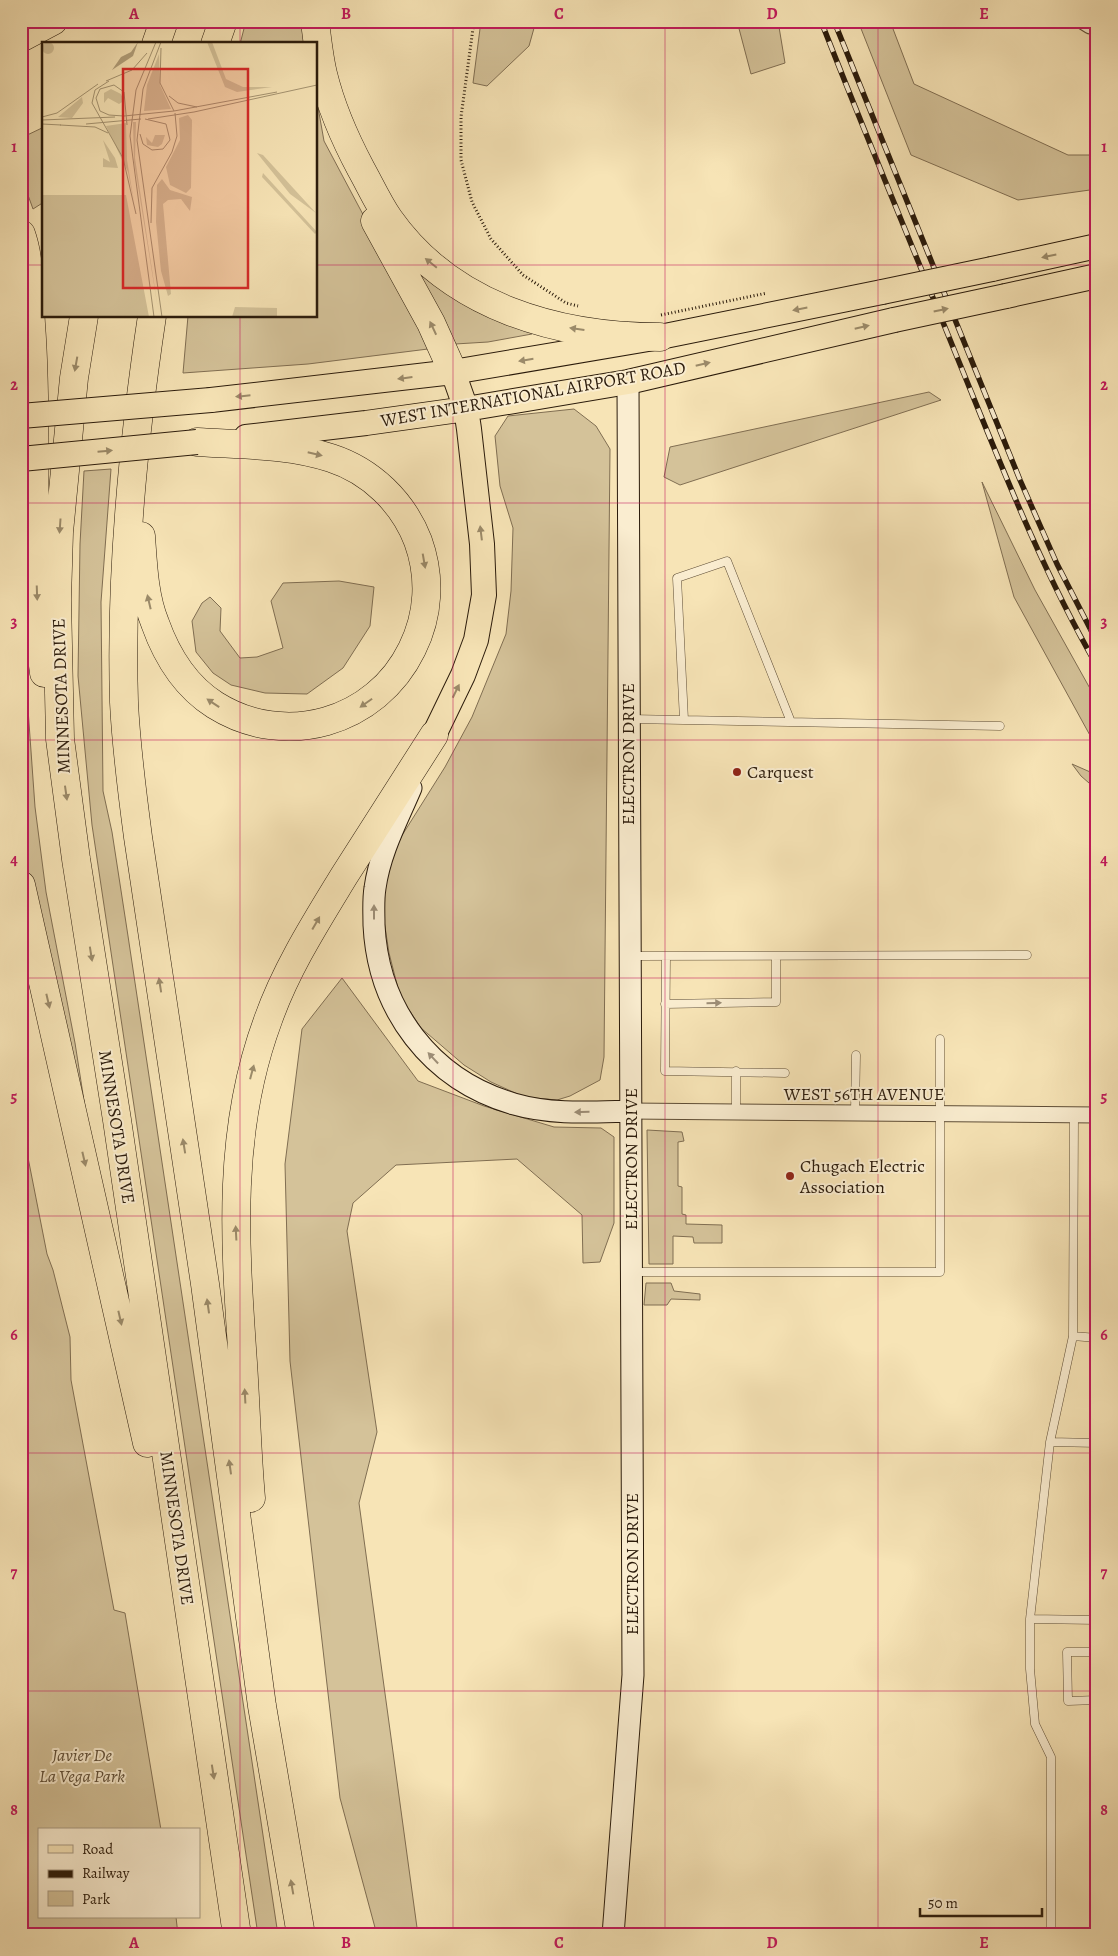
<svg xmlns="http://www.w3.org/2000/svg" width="1118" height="1956" font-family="Alegreya,serif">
<rect width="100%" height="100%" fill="#f7e4b6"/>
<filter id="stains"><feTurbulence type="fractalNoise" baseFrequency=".004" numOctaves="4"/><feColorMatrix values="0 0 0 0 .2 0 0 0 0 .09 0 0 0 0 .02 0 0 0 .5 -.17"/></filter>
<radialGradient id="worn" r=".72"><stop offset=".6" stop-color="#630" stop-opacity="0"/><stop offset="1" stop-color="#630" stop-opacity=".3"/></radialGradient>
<path fill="#d4c299" stroke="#806e52" d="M 246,21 L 306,21 L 308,44 L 240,44 Z
M 481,21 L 536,21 L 529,46 L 487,86 L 473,83 Z
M 737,21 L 778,21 L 785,63 L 751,74 Z
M 858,21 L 890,21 L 914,84 L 1068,155 L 1097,155 L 1097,189 L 1018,200 L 911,155 Z
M 316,96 L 324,141 L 393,271 L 428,349 L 308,364 L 183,373 L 188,316 L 316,316 Z
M 44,127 L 44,202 L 33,209 L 24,184 L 28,154 L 21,142 L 21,138 Z
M 407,256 L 532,328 L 532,334 L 488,342 L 455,344 Z
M 929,392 L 941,400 L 680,485 L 664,477 L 670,447 Z
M 574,409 L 596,426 L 610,449 L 604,1057 L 600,1080 L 570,1096 L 557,1100 L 524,1097 L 491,1082 L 464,1065 L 421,1028 L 400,996 L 389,953 L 384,920 L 382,875 L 401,837 L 445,767 L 472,717 L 506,634 L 511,591 L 513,528 L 500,486 L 495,436 L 508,416 Z
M 111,469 L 101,602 L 103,791 L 112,832 L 128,936 L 278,1935 L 258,1935 L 92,825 L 78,676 L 80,544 L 84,471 Z
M 21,478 L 24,653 L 35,807 L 46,892 L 75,1043 L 97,1184 L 39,919 L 21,857 Z
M 982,482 L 1035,590 L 1097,701 L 1097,739 L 1092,739 L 1014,597 Z
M 339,581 L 374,587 L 370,626 L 343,668 L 307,694 L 265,693 L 231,685 L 213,673 L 196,652 L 192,621 L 202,603 L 210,597 L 221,608 L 220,631 L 240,658 L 257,657 L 283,648 L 271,601 L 283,583 Z
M 1072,764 L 1097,775 L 1097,790 L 1081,776 Z
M 342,978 L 418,1081 L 484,1106 L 554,1127 L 601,1128 L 614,1137 L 614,1223 L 600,1262 L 583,1263 L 582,1215 L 517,1159 L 396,1165 L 353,1203 L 347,1231 L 377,1432 L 359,1503 L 418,1935 L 377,1935 L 340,1798 L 290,1361 L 285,1164 L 302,1029 Z
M 21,1122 L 47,1254 L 53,1270 L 70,1337 L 71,1380 L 114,1610 L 125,1613 L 161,1830 L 39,1830 L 39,1917 L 176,1917 L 178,1935 L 21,1935 Z
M 647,1130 L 682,1132 L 684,1141 L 678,1142 L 678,1186 L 682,1187 L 682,1214 L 686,1215 L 686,1224 L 722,1225 L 722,1243 L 694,1243 L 693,1237 L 673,1236 L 673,1264 L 649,1264 Z
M 646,1283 L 671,1283 L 674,1291 L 700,1294 L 700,1300 L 671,1299 L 667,1305 L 644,1305 Z"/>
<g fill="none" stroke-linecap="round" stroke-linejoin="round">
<g stroke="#5e4d36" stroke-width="9">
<path id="lane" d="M 630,719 L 1000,726
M 684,720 L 677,578 L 727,561 L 791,722
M 631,956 L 1027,955
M 666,956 L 665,1071 L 785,1073
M 665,1004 L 776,1002 L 776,956
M 736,1071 L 736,1112
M 855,1112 L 856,1055
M 1074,1114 L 1073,1336 L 1097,1338
M 633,1272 L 940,1272 L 940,1039
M 1073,1336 L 1050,1442 L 1097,1443
M 1050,1442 L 1030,1619 L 1030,1669 L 1035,1724 L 1051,1757 L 1051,1935
M 1030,1619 L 1097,1620
M 1097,1652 L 1067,1652 L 1068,1701 L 1097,1700"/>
</g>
<g stroke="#5e4d36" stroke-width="17">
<path id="street" d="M 1082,21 L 1090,26 L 1097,26
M 630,1111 L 1097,1115"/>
</g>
<g stroke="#2b1b0b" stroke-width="23">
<path id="secondary" d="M 411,788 C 397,821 380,852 375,888 C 373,900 374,913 374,925 C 378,1010 431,1080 514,1104 C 552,1115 591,1112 630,1111
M 613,1935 L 633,1675 L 628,382"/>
</g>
<g stroke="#2b1b0b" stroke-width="26">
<path id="primary" d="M 992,269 L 1097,246
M 1006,296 L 1097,276
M 211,400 L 453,372 L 660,337 L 882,292
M 246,437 L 366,423 L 466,409 L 628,382 L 894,320
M 434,735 L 463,675 L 476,640 L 484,595 L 482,544 L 469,429 L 466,409 L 453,372"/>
</g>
<g stroke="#2b1b0b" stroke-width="29">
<path id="highway" d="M 315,21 C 317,39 319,57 323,74 C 331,107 345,139 361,169 C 370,185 378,203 389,219 C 451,307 557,337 660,337
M 21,38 L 53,21
M 156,44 L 164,21
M 215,44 L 223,21
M 375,221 L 431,323 L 453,372
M 21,234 C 31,262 29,295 31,324 C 40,440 27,558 44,673
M 84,316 L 74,378 L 59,532 L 57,599 L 60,739 L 76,859 L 117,1120 L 237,1935
M 152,316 C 133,442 120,574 124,702 C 126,747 132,792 138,837 L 205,1284 L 262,1706 L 301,1935
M 141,536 C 143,564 144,596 155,623 C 166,654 185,686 215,705 C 285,749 376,723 412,649 C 429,615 431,577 418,541 C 403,502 371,471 331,458 C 289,444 241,445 197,442
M 21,885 L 147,1443
M 251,1498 C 247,1453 246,1408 243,1363 C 235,1246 226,1133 268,1020 C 286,969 316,922 344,876 C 374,829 404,782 434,735"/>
</g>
<path stroke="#2b1b0b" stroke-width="3" stroke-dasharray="1 2.5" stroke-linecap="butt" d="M 474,21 L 461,117 L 461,160 L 472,202 L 491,239 L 523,275 L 566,303 L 578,306
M 661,315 L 767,293"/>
<use href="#lane" stroke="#faedd0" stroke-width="8"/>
<use href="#street" stroke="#faedd0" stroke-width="15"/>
<use href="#secondary" stroke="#faedd0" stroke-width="21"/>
<use href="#primary" stroke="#f7e4b6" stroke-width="24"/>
<use href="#highway" stroke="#f7e4b6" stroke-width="28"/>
<g stroke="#2b1b0b" stroke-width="5.5">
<path id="rail" d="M 821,21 C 865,134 912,245 957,357 C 1000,462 1040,567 1097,666
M 834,21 L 1020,480 L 1057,564 L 1097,642"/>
</g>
<use href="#rail" stroke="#faedd0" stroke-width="4" stroke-dasharray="11" stroke-linecap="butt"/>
<g stroke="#2b1b0b" stroke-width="26" stroke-linecap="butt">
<path id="primary-bridge" d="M 882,292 L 992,269
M 894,320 L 1006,296
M 21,416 L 211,400
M 21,459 L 197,442"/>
</g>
<use href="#primary-bridge" stroke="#f7e4b6" stroke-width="24"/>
</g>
<defs><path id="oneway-solid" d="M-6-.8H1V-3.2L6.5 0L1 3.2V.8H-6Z" transform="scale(1.25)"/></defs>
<g fill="#9b8a69">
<use href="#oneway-solid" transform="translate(1049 256) rotate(168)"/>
<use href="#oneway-solid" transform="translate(431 263) rotate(-141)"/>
<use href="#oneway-solid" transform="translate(800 309) rotate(169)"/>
<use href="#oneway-solid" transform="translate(941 310) rotate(-12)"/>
<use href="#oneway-solid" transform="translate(862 327) rotate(-13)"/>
<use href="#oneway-solid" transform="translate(433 328) rotate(-115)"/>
<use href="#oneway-solid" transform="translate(577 329) rotate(-172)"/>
<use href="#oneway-solid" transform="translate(526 360) rotate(171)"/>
<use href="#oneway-solid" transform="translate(76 364) rotate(100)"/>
<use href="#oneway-solid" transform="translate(703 364) rotate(-13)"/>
<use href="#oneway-solid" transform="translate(405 378) rotate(173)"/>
<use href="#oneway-solid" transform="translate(243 396) rotate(174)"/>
<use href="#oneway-solid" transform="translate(105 451) rotate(-5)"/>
<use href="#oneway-solid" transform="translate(315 454) rotate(13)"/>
<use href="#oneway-solid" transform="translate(60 526) rotate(94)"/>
<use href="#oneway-solid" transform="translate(481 533) rotate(-97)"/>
<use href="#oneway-solid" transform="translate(424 561) rotate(80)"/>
<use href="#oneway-solid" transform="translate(37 593) rotate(88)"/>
<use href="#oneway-solid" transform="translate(149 602) rotate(-103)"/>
<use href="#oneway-solid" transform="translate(456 691) rotate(-64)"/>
<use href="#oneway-solid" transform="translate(213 703) rotate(-146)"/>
<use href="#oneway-solid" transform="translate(366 703) rotate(145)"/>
<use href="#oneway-solid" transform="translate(66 793) rotate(82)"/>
<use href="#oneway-solid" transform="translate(316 923) rotate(-60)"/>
<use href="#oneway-solid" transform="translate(91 954) rotate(81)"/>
<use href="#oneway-solid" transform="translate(160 985) rotate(-99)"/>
<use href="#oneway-solid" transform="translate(48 1001) rotate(77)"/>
<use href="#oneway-solid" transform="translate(252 1072) rotate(-75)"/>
<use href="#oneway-solid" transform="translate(184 1146) rotate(-99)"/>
<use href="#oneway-solid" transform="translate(84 1159) rotate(77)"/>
<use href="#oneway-solid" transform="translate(236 1233) rotate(-93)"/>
<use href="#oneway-solid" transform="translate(208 1306) rotate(-98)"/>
<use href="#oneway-solid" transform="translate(120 1318) rotate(77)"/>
<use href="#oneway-solid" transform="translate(245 1396) rotate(-93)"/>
<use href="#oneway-solid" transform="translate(230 1467) rotate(-98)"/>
<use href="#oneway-solid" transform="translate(213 1772) rotate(81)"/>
<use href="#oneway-solid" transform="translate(292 1887) rotate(-100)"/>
</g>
<g fill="#9d8e77">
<use href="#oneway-solid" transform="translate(374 912) rotate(-90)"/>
<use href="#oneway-solid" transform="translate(714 1003) rotate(-1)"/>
<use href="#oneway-solid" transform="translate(433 1058) rotate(-133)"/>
<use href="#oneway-solid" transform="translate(582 1112) rotate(179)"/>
</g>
<path fill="none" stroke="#c2185b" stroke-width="1" stroke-opacity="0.55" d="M 240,21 L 240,44M 453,21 L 453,1935M 665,21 L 665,1935M 878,21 L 878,1935M 21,265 L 44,265M 316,265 L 1097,265M 240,316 L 240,1935M 21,503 L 1097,503M 21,740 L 1097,740M 21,978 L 1097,978M 21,1216 L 1097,1216M 21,1453 L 1097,1453M 21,1691 L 1097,1691"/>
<g fill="#8f2418" stroke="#faedd0" stroke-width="2">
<circle cx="737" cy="772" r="5"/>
<circle cx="790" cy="1176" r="5"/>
</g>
<g text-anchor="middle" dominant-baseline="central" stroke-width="4" stroke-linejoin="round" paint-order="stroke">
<g font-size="18" fill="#2b1b0b" stroke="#faedd0">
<text transform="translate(533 394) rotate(-10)">WEST INTERNATIONAL AIRPORT ROAD</text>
<text transform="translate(61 696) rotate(-92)">MINNESOTA DRIVE</text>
<text transform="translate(628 754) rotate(-90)">ELECTRON DRIVE</text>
<text x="864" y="1094">WEST 56TH AVENUE</text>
<text transform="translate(117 1127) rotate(81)">MINNESOTA DRIVE</text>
<text transform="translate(631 1159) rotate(-90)">ELECTRON DRIVE</text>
<text transform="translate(177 1528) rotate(82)">MINNESOTA DRIVE</text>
<text transform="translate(632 1564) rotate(-90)">ELECTRON DRIVE</text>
</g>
<g font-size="18" fill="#2b1b0b" stroke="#faedd0" text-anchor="start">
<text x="747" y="772">Carquest</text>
<text x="800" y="1166">Chugach Electric<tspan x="800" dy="21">Association</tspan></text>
</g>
<g font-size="18" font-style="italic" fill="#5e4d36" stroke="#faedd0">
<text x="82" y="1755">Javier De<tspan x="82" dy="21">La Vega Park</tspan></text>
</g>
</g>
<g transform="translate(42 42)">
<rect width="275" height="275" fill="#f7e4b6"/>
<path d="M0 6a6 6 0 1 1 12 0a6 6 0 1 1-12 0ZM 165,0 L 170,0 L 184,37 L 201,45 L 230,45 L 195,50 L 183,45 ZM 117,12 L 118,43 L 129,67 L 102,69 L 105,43 ZM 69,47 L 79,52 L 82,59 L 77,62 L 66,56 L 62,61 L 62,51 ZM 40,55 L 41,61 L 30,76 L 16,75 ZM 146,73 L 150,78 L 149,146 L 144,151 L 128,143 L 124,125 L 138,98 L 137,76 ZM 91,80 L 94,80 L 93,116 L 116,267 L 92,120 ZM 84,81 L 85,118 L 92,160 L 86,130 L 64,84 ZM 113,93 L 123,93 L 120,102 L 116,105 L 105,103 L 104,95 L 110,101 ZM 61,98 L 73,116 L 76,126 L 61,125 L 61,116 L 68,120 ZM 215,111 L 221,113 L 274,171 L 248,152 ZM 221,131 L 275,190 L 273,192 L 220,135 ZM 120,137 L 128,148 L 150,155 L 148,169 L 139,157 L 126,158 L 121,162 L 129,252 L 126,254 L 119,229 L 114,180 L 115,143 ZM 0,153 L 84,153 L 107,275 L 0,275 ZM 193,265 L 235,266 L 235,275 L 190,275 Z" fill="#d4c299"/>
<path d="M 96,0 L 91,14 L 70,28 L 79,15 L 89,10 Z" fill="#b2a07c"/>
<path fill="none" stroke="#a59472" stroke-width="1" d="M 119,0 L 101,47 L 95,98 L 120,275M 119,6 L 118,41 L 132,69M 64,39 L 90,28 L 105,11M 67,39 L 53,48 L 50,61 L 81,116 L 94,172M 127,54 L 136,61 L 155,65M 82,74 L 132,69 L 235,50M 82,74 L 67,73 L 58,69 L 54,56 L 58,47 L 72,43 L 82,50 L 85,83M 0,75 L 15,71 L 56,42M 106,77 L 152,70 L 275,43M 0,78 L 73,75M 0,82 L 19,83M 44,82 L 99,77M 18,83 L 53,85 L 66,91M 98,92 L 101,102 L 110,108 L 121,107 L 128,98 L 124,82 L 103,77M 130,110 L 135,94 L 133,71M 109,181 L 110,146 L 130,110M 112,275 L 88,94 L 94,48 L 114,0"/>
<path fill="#d62828" fill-opacity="0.15" stroke="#d62828" stroke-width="2.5" d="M 81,27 L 206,27 L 206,246 L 81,246 Z"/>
<rect width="275" height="275" fill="none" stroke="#2b1b0b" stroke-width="2.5"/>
</g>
<rect width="1118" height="1956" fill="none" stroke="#f7e4b6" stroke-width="55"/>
<rect x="38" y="1828" width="162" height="90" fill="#faedd0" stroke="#a79981"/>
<rect x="48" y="1845" width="25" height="8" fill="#f7e4b6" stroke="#a79981"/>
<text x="82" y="1854" font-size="15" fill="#2b1b0b">Road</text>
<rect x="48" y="1870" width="25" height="8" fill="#2b1b0b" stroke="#a79981"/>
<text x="82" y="1878" font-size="15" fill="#2b1b0b">Railway</text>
<rect x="48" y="1891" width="25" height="15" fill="#d4c299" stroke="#a79981"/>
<text x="82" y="1904" font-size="15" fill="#2b1b0b">Park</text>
<path d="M920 1908v8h122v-8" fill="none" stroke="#2b1b0b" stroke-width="2.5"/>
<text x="928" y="1908" font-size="15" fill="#2b1b0b" stroke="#faedd0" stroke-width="4" paint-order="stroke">50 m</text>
<rect x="28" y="28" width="1062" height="1900" fill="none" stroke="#c2185b" stroke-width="2"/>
<g font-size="16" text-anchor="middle" font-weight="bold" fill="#c2185b">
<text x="134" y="19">A</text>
<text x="346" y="19">B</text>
<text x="559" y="19">C</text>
<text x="772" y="19">D</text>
<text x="984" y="19">E</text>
<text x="14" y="152">1</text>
<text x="1104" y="152">1</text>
<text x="14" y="390">2</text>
<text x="1104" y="390">2</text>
<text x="14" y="627">3</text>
<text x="1104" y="627">3</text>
<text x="14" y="865">4</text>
<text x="1104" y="865">4</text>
<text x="14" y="1102">5</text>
<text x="1104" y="1102">5</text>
<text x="14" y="1340">6</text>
<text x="1104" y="1340">6</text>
<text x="14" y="1578">7</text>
<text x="1104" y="1578">7</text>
<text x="14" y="1815">8</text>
<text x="1104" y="1815">8</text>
<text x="134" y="1948">A</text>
<text x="346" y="1948">B</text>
<text x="559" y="1948">C</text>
<text x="772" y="1948">D</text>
<text x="984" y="1948">E</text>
</g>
<rect width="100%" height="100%" filter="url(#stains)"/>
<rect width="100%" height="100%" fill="url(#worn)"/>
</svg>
